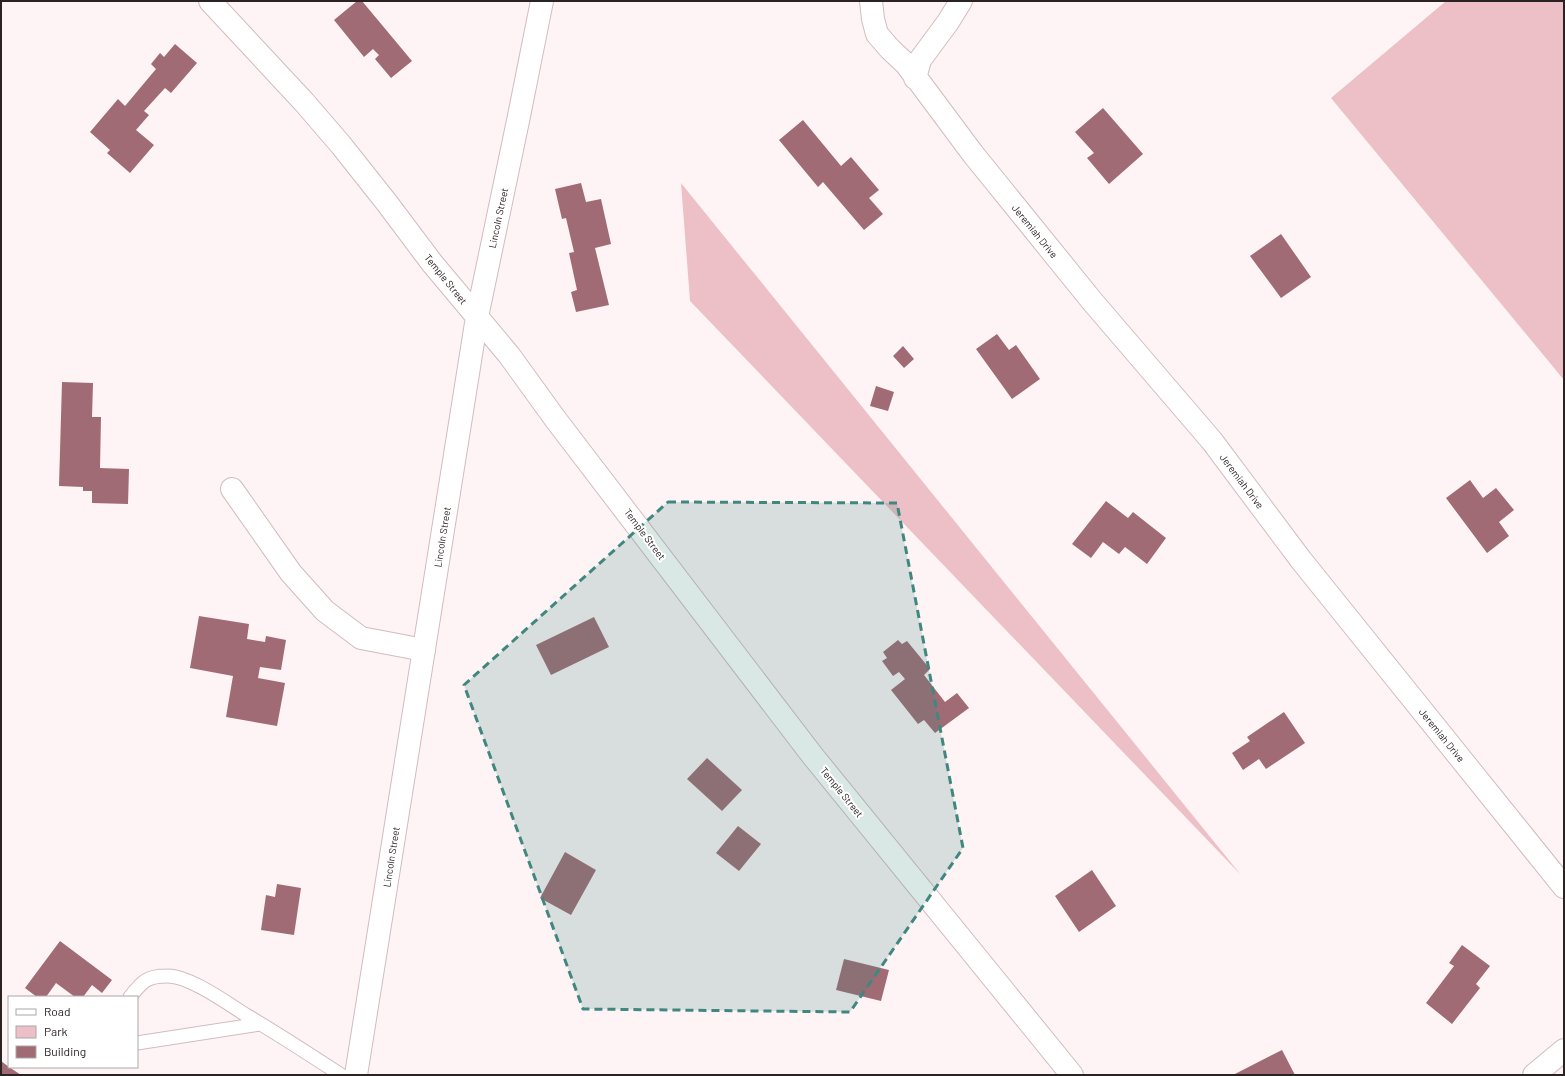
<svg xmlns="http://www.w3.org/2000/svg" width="1565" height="1076" font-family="Barlow,sans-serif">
<rect width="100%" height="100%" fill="#fef4f6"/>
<path fill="#edc0c7" d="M 1446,1 L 1564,1 L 1564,380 L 1331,98 Z
M 681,183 L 1241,875 L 690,301 Z"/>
<path fill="#a06b74" d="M 357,1 L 362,1 L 412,61 L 391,78 L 375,59 L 379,55 L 373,49 L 364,57 L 334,20 Z
M 175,44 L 197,63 L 171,93 L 165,88 L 144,111 L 149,115 L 136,130 L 154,145 L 130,173 L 107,153 L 110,150 L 90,132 L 118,99 L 125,106 L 156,69 L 151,64 L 160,53 L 164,57 Z
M 1103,108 L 1143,154 L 1109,184 L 1087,158 L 1094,153 L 1075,132 Z
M 803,120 L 841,166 L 851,157 L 879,190 L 869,198 L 883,214 L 864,230 L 823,182 L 818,187 L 779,140 Z
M 581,183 L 586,202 L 601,199 L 611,244 L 595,248 L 609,305 L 576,312 L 571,292 L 577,290 L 569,253 L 574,252 L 566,218 L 562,219 L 555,189 Z
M 1281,234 L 1311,277 L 1281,298 L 1250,256 Z
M 997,334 L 1009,350 L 1016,345 L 1040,379 L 1012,399 L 976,349 Z
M 903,346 L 914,359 L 904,368 L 893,356 Z
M 62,382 L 93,383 L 92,417 L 101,417 L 100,468 L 129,469 L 128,504 L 92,503 L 92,491 L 83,491 L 83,487 L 59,486 Z
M 876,386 L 894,392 L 888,411 L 870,406 Z
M 1470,480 L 1483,498 L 1496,488 L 1514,510 L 1499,522 L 1509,536 L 1487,553 L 1446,498 Z
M 1106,501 L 1128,518 L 1133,512 L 1166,538 L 1147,564 L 1125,547 L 1119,554 L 1103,542 L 1091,558 L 1072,544 Z
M 199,616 L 249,624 L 247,639 L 265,642 L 266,636 L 286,640 L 281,670 L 260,667 L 258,678 L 285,683 L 277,726 L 226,717 L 233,676 L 190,668 Z
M 594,617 L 609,647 L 551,675 L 536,645 Z
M 898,640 L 902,644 L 907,641 L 930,669 L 924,675 L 945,702 L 957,693 L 969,708 L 935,733 L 924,720 L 918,724 L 891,690 L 905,679 L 899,672 L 893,676 L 882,661 L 887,658 L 883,652 Z
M 1284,712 L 1305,743 L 1266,769 L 1259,759 L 1243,770 L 1232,753 L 1250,741 L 1247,737 Z
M 707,758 L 742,790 L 722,811 L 687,779 Z
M 738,826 L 761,844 L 739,871 L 716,853 Z
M 565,852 L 596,870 L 571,915 L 540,898 Z
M 1092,870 L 1116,906 L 1079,932 L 1055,896 Z
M 277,884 L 301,888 L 294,935 L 261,930 L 266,895 L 275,897 Z
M 60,941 L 112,980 L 102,993 L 92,985 L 83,997 L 75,997 L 56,983 L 46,997 L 37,997 L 25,988 Z
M 1462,945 L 1490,966 L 1476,984 L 1480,988 L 1452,1024 L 1426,1003 L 1454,966 L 1449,963 Z
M 844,959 L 889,970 L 881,1001 L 836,990 Z
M 1282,1050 L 1295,1075 L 1233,1075 Z
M 1,1061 L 9,1067 L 21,1075 L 1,1075 Z"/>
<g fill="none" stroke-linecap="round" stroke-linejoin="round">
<g stroke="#d3bbbf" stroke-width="15">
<path id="service" d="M 130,997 C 142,982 146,976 167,976 C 188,975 227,1003 246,1015 C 278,1034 309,1054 341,1075
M 137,1043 L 260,1024"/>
</g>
<g stroke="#d3bbbf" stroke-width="24">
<path id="minor" d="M 871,1 L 873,19 L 877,34 L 890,49 L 906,64 L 973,154 L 1092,301 L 1212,441 L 1301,560 L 1564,887
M 915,78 L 920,60 L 948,22 L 961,1
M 232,489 L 291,573 L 325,611 L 361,638 L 424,650
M 1534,1075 L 1564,1050"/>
</g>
<g stroke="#d3bbbf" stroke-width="24">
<path id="secondary" d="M 210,1 L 304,102 L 341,145 L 387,203 L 432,263 L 509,355 L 556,420 L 812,755 L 1072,1075
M 356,1075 L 477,317 L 519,116 L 542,1"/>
</g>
<use href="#service" stroke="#fff" stroke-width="13"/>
<use href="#minor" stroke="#fff" stroke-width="22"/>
<use href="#secondary" stroke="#fff" stroke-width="22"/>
</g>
<path fill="#40877f" fill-opacity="0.2" stroke="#40877f" stroke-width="3" stroke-dasharray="8 5" stroke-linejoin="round" d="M 668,502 L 897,503 L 963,848 L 850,1012 L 583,1009 L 464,685 Z"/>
<g text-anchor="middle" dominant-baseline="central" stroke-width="4" stroke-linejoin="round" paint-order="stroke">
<g font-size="10" fill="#2b2223" stroke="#fff">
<text transform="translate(498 218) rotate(-78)">Lincoln Street</text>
<text transform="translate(1035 231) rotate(51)">Jeremiah Drive</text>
<text transform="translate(446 279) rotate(51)">Temple Street</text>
<text transform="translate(1242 481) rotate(53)">Jeremiah Drive</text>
<text transform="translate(645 534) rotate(53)">Temple Street</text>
<text transform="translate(442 537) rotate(-81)">Lincoln Street</text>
<text transform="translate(1442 735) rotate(51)">Jeremiah Drive</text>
<text transform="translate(842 792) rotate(51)">Temple Street</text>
<text transform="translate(391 857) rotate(-81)">Lincoln Street</text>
</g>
</g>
<rect width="1565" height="1076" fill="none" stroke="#2b2223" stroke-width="4"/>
<rect x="8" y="996" width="130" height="72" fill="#ffffff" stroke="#aaa7a7"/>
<rect x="16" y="1009" width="20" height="6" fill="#ffffff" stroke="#aaa7a7"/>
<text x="44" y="1016" font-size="12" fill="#2b2223">Road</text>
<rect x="16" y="1026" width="20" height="12" fill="#edc0c7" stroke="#aaa7a7"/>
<text x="44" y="1036" font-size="12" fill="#2b2223">Park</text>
<rect x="16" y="1046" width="20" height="12" fill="#a06b74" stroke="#aaa7a7"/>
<text x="44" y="1056" font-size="12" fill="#2b2223">Building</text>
</svg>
